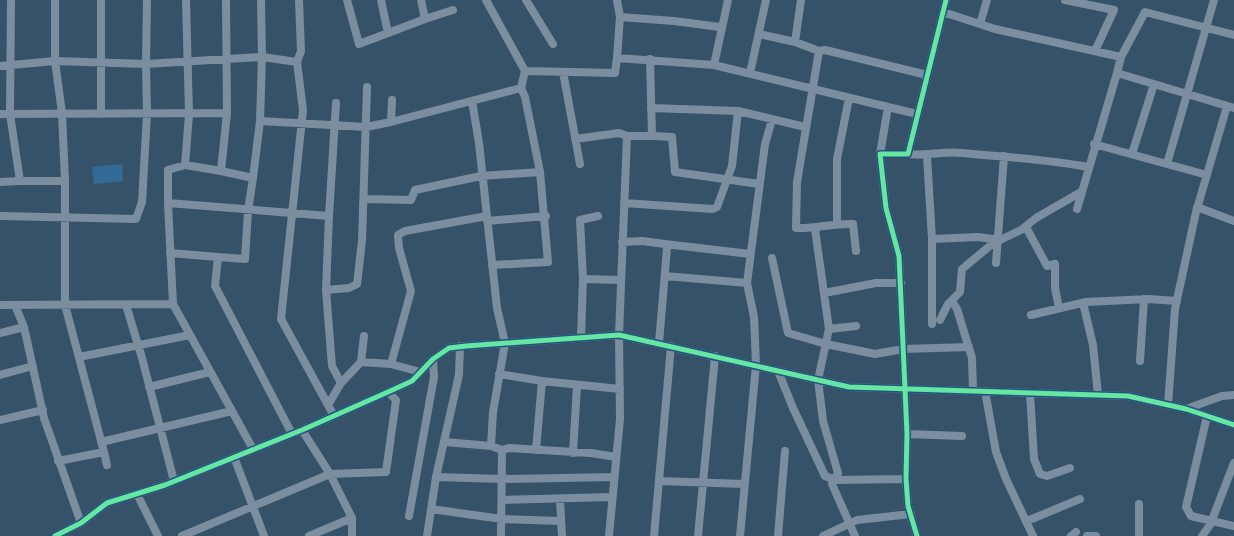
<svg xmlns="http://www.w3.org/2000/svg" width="1234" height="536" font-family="Montserrat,sans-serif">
<rect width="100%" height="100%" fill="#365269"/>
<path fill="#346a96" d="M 122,164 L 123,181 L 94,184 L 92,167 Z"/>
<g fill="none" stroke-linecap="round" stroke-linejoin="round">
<path stroke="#7b8ea0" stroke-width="8" d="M 299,0 L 301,51 L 297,62 L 303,110 L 281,319 L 328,405
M 347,0 L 359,44 L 425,19 L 421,0
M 381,0 L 388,33
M 486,0 L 525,71
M 526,0 L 553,44
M 1065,0 L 1114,10 L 1095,51
M 943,12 L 995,29 L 1121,57 L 1117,73 L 1234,108
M 620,17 L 674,21 L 720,27
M 425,19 L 453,10
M 980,24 L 987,0
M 759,34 L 795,42 L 819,51 L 825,50 L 927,75
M 795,42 L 801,0
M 819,51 L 797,182 L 796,228 C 815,229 833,223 853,224 L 856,251
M 1121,57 L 1145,12 L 1234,35
M 617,58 L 620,17 L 617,0
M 714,65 L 728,0
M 0,66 L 55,61 L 146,64 L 147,0
M 563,72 L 580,164
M 750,73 L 766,0
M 472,101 L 479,143 L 497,308 L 505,343 L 493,412 L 491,446 L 502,450 L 501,536
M 651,108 L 738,111 L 805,127
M 0,114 L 227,113 L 226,0
M 101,114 L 101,0
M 260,121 L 262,57 L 297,62
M 391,122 L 521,88 L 525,71 L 615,73 L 617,58 L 714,65 L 917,114
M 652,136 L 672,137 L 675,172 L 759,184
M 575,139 L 619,133 L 627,136
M 1094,144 L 1207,175
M 880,154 L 888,107
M 908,154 C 926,156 944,151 962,153 C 1004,157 1046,159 1088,167
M 1132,154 L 1154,84
M 927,156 L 932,239 L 932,324
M 1167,164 L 1214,0
M 185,165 L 189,114 L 186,0
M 253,178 L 260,121 L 366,127 L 391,122 L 392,100
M 20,181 L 65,181 L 62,113 L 55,61 L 55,0
M 0,182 L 20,181 L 10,114 L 11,0
M 364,199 L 411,200 L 415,190 L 481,176 L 540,172
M 168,203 L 168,170 L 185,165 L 221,171
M 624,203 L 713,209 L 717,207 L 732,166 L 738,111
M 1197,207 L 1234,221
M 1077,209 L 1117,73
M 0,216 L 136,219 L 142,202 L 147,114 L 146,64 L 262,57 L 261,0
M 329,216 L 336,103
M 487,221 L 546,216
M 837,223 L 837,159 L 849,98
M 1026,227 L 1047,266 L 1055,264 L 1055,288 L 1059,308
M 815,229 L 829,329 L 818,380 L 823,421 L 838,473 L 832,484 L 855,536
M 932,239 L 978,237 L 1000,240 L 1021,230 L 1036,218 L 1081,192
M 622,242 L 642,241 L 665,244 L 667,248 L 659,343
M 665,244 L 750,254
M 170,253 L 218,257 L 215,286 L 292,434
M 218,257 L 245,259 L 248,211 L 253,178 L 221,171 L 227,113
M 772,258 L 788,333 L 826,344 L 875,354 L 903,349 L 969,347
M 996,263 L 1004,156
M 492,265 L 548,262 L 540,172 L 525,97 L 521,88
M 665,276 L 747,283
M 583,279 L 621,280
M 326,290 L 349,288 L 357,284 L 362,241 L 367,87
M 824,293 L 876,283 L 901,283
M 952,301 L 957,309 L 972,358 L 973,391
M 1083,303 L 1093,345 L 1098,395
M 173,304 L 168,203 L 329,216 L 326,290 L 332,366 L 341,383 L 328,405 L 334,416
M 0,305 L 173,304 L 253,449
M 15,305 L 24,327
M 126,305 L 142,358 L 174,481
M 1031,315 L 1086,302 L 1148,299 L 1177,301
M 940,320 L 948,304 L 960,292 L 962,269 L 997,240
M 829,329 L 856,326
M 0,333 L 24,327 L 44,418 L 81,523
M 581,337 L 583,279 L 580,220 L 598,216
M 79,357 L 190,335
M 1140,361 L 1144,299
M 361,362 L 364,336
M 391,364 L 411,291 L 399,248 L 398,235 L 405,231 L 487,216
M 778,371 L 793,408 L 825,476 L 835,480 L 906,479
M 499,374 L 542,381 L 620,389
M 0,375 L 33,366
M 341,383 L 361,362 L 391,364 L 420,372
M 149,387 L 210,372
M 985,391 L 996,452 L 1006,479 L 1033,536
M 1030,393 L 1034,459 L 1040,474 L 1047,476 L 1070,468
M 1168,405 L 1175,309 L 1196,212 L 1227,106
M 1186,409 L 1222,396 L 1234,395
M 1207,416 L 1186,507 L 1191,516 L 1234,526
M 0,420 L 43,410
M 302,430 L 330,474 L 352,518 L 309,536
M 907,434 L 962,436
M 101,442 L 232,411
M 445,442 L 491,446
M 502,450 L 509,448 L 591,453 L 616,457
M 536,450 L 542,381
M 104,452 L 107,465
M 573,453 L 577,386
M 234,457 L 264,536
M 58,461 L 104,452 L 65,305 L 65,181
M 436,477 L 502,479 L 614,477
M 660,481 L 744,484
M 137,494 L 158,536
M 502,500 L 612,497
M 560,500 L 562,536
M 1139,504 L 1139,536
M 431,509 L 502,519 L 561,521
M 409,516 L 434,377 L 433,359
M 352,518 L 352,536
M 1027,521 L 1080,499
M 55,536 L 81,523 L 107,503 L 165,485 L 302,430 L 388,392 L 412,381 L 433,359 L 449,348 L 466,346 L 619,335 L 849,387 L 1128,396 L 1186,409 L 1234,425
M 182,536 L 330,474 L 386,472 L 396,400 L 388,392
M 427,536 L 436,477 L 459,375 L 460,346
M 609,536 L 620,419 L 619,335 L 627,136 L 652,136 L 650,59
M 654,536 L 671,346
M 698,536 L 715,356
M 740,536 L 756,365 L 754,317 L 747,283 L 765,144 L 772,120
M 778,536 L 785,451
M 823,536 L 857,520 L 911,514
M 917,536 L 908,506 L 906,479 L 907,434 L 899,256 L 886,208 L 880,154 L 908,154 L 946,0
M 1071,536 L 1076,532
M 1087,536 L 1096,536
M 1202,536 L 1210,525 L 1234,463"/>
<g stroke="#20547f" stroke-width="8">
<path id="cycleway" d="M 55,536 L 81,523 L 107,503 L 165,485 L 302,430 L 388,392 L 412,381 L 433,359 L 449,348 L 466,346 L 619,335 L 849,387 L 1128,396 L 1186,409 L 1234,425
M 917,536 L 908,506 L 906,479 L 907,434 L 899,256 L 886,208 L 880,154 L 908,154 L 946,0"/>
</g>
<use href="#cycleway" stroke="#66e7a1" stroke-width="5"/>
</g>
</svg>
